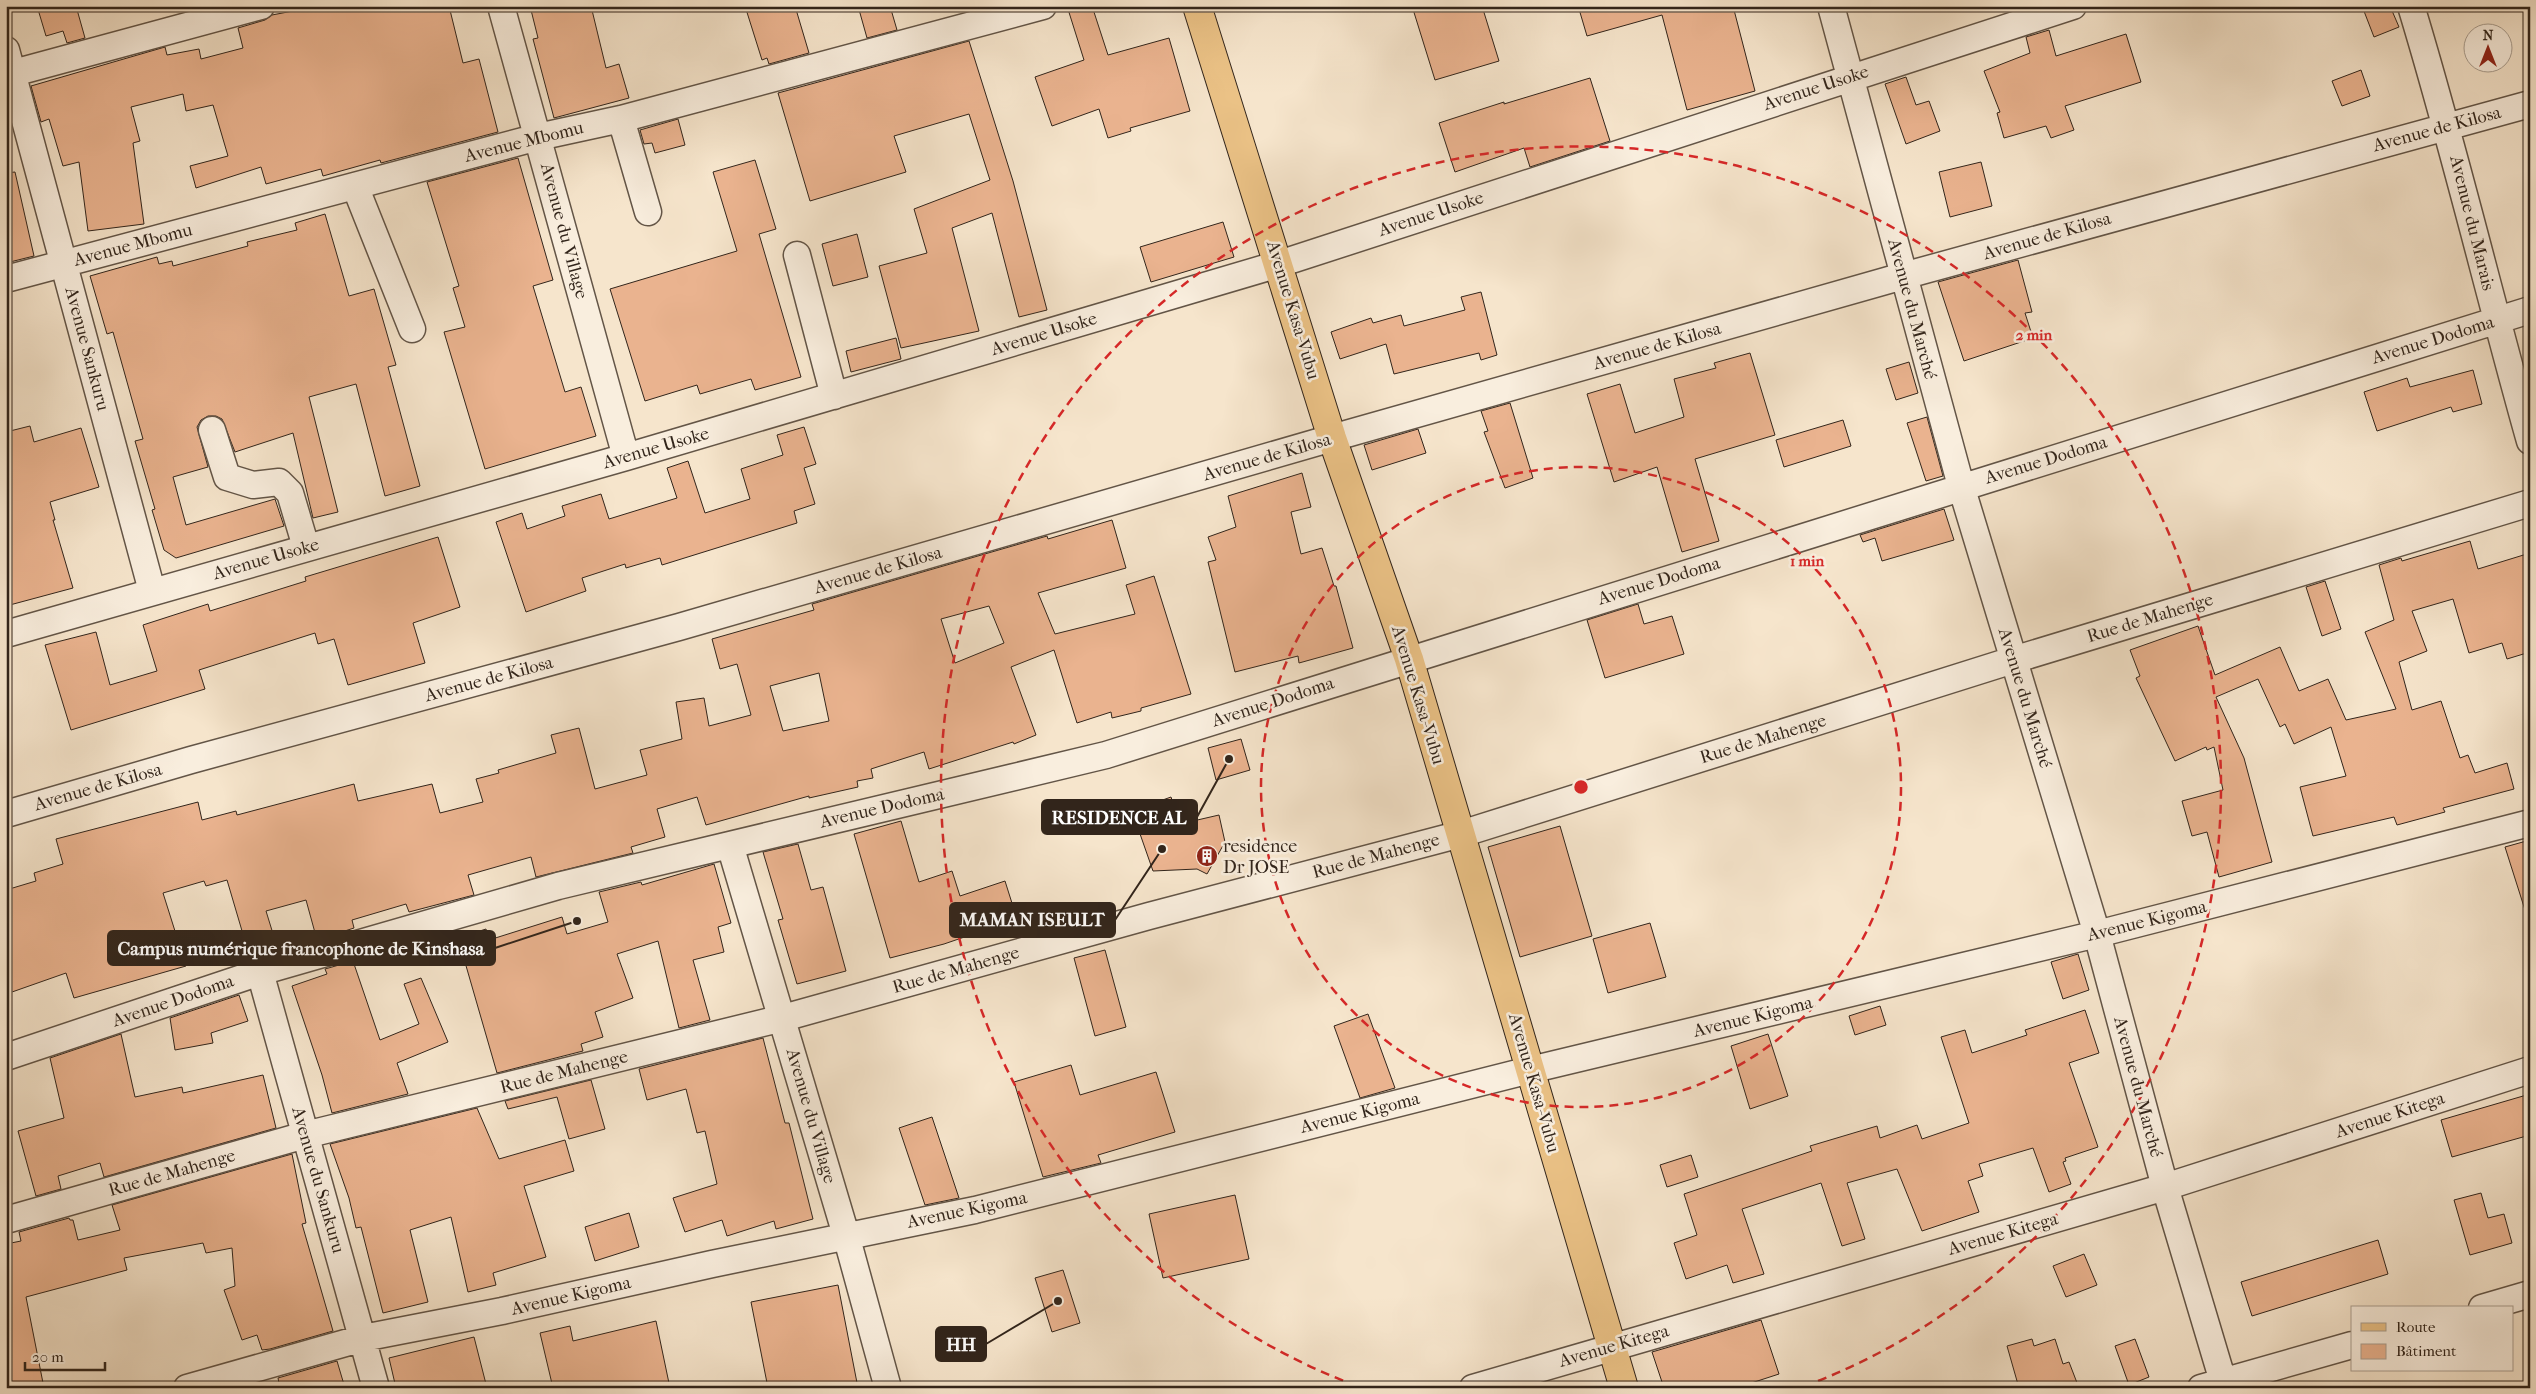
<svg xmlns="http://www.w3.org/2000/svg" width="2536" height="1394" font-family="'IM FELL French Canon',serif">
<rect width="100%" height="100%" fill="#f6e5cc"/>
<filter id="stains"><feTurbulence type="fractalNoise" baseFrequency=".004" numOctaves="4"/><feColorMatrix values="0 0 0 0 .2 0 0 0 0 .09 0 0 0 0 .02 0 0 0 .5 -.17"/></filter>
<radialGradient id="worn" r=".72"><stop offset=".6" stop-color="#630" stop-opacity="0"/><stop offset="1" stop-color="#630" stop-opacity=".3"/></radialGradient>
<path fill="#eab38f" stroke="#32251b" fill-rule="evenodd" d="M 37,6 L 76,6 L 85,38 L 67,43 L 63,31 L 46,36 Z
M 319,6 L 449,6 L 463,63 L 479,59 L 498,132 L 381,163 L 380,160 L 323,176 L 321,169 L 266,184 L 261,167 L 196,188 L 190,166 L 228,156 L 213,105 L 186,111 L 183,94 L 131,107 L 140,141 L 133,143 L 144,224 L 88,231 L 79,162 L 63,166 L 49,119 L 41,122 L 31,86 L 165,47 L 167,55 L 199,49 L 201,59 L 243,48 L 238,28 L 265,20 L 272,15 Z
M 530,6 L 591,6 L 606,68 L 619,64 L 629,98 L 554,118 L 533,39 L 538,38 Z
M 745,6 L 795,6 L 809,53 L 769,64 L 767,58 L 762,60 Z
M 858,6 L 890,6 L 897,30 L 867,38 Z
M 1067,6 L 1092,6 L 1108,55 L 1169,38 L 1190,111 L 1130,128 L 1131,131 L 1108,138 L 1099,109 L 1052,126 L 1035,77 L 1084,60 Z
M 1412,6 L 1482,6 L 1499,61 L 1435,80 Z
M 1590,6 L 1733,6 L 1755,91 L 1687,110 L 1662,15 L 1587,36 L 1579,9 Z
M 2362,6 L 2390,6 L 2399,27 L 2374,37 Z
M 2049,30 L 2056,56 L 2126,34 L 2141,82 L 2065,106 L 2074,130 L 2051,138 L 2046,126 L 2004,138 L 1997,113 L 2000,112 L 1984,71 L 2030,53 L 2026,37 Z
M 969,41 L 1013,181 L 1047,310 L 1019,317 L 992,213 L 952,228 L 979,331 L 901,348 L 879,266 L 927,253 L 914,209 L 990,180 L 969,114 L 894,136 L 906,172 L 810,201 L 778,93 Z
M 2361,70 L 2370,96 L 2342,106 L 2332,81 Z
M 1906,77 L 1916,105 L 1929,101 L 1940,131 L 1906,144 L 1885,84 Z
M 1590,78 L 1610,141 L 1530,167 L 1524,148 L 1455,172 L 1439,123 L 1504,102 L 1504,104 Z
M 678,119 L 685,145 L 655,153 L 652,143 L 644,144 L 640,130 Z
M 518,158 L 553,280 L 533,286 L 565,392 L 581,387 L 596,436 L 485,469 L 444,332 L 465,327 L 453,288 L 459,286 L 427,182 Z
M 755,160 L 776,229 L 759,234 L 801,377 L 755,390 L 751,379 L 700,394 L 697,385 L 645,401 L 610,289 L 737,251 L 713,172 Z
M 1981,162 L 1992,206 L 1950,217 L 1939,172 Z
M 15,172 L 34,256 L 6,263 L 6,173 Z
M 325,214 L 349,296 L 374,289 L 396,365 L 388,367 L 420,486 L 385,496 L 356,384 L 309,397 L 338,512 L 313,518 L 293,433 L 235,452 L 222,419 L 216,416 L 208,416 L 201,420 L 197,427 L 208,467 L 173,477 L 186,525 L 275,499 L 284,526 L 176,558 L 164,550 L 152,510 L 155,509 L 135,441 L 143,439 L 113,332 L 107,334 L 90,276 L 157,257 L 159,264 L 172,261 L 173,266 L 248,246 L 247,242 L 297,230 L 295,223 Z
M 1223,222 L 1234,257 L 1151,282 L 1140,247 Z
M 857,234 L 868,277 L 833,286 L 822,244 Z
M 2018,260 L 2032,312 L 2025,313 L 2033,338 L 1964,361 L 1938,282 Z
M 1481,292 L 1497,355 L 1481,360 L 1479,353 L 1394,374 L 1386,344 L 1340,359 L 1331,332 L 1371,318 L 1373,323 L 1401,315 L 1404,326 L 1465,310 L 1461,297 Z
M 896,338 L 901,359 L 851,372 L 846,351 Z
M 1750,353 L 1775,435 L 1695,459 L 1719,541 L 1682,552 L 1657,467 L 1614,482 L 1587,394 L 1620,384 L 1635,433 L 1684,417 L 1674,379 L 1716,368 L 1714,363 Z
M 1909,362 L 1918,393 L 1896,400 L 1886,369 Z
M 2473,370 L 2482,404 L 2453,412 L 2451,407 L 2377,431 L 2364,392 L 2407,378 L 2410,387 Z
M 1510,403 L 1533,478 L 1505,488 L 1484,432 L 1488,431 L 1481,411 Z
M 1927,417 L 1943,476 L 1926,481 L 1907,423 Z
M 1843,420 L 1851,446 L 1784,467 L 1776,440 Z
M 30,426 L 34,442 L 81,428 L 99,487 L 50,502 L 55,520 L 53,520 L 73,588 L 6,606 L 6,432 Z
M 804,427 L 816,464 L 804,468 L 815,504 L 794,511 L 797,523 L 662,565 L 660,558 L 626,568 L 625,564 L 582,578 L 586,591 L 526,612 L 496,522 L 522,513 L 527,529 L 565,516 L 562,506 L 601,494 L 609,519 L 677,498 L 667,468 L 688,461 L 705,513 L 750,499 L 741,469 L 783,455 L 777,435 Z
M 1418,429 L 1426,453 L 1372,470 L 1364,445 Z
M 1302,473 L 1311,507 L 1291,512 L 1301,554 L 1322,548 L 1334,586 L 1336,586 L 1353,648 L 1299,663 L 1298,656 L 1235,672 L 1208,562 L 1216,560 L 1208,537 L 1236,527 L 1228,496 Z
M 1944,509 L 1954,540 L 1882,561 L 1875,538 L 1863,542 L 1860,535 Z
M 1112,520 L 1126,568 L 1038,593 L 1055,634 L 1135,614 L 1126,585 L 1154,576 L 1191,694 L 1141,708 L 1141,711 L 1112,718 L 1111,712 L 1077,723 L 1054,650 L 1011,667 L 1036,735 L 1014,744 L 1013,742 L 929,769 L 924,752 L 871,769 L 873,778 L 857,781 L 858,787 L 809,798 L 809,796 L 706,825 L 697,797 L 657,809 L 665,837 L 631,847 L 633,853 L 536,877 L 531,857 L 468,875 L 474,895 L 409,912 L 406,904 L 352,920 L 354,928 L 317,940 L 306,900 L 266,911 L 278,950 L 250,958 L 227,880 L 206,886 L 204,881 L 163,893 L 186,966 L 74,998 L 66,973 L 12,992 L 6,973 L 6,890 L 36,881 L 34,873 L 63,864 L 56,839 L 198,802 L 202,820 L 236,811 L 237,815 L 354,784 L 358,801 L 432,784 L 440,813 L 483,802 L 476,779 L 499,773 L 498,770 L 556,753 L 551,735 L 579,728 L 595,789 L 647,775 L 640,750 L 682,739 L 676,702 L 704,698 L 709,726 L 751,715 L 737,664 L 720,669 L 712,639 L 814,610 L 812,604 L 1047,536 L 1048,539 ZM 989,606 L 1004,643 L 955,663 L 941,619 ZM 819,673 L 829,721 L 783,731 L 770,686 Z
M 438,537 L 460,607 L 413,623 L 425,663 L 348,685 L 334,639 L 318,644 L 315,633 L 199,670 L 205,689 L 71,730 L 45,645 L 96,632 L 110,685 L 157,671 L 143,625 L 208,604 L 210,611 L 306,581 L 305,577 Z
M 2470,541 L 2478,569 L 2530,553 L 2530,652 L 2507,659 L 2502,643 L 2469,653 L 2453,599 L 2412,611 L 2427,651 L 2399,662 L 2412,710 L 2441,701 L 2460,758 L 2468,755 L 2475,773 L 2507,763 L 2514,789 L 2443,808 L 2445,812 L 2397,825 L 2394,817 L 2313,836 L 2300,787 L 2346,776 L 2331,727 L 2294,744 L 2285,724 L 2280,727 L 2258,679 L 2216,697 L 2244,758 L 2272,862 L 2219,877 L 2207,832 L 2192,836 L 2182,801 L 2223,790 L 2214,747 L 2207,750 L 2206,747 L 2175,761 L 2136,678 L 2140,676 L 2130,650 L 2198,626 L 2215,675 L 2280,647 L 2299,691 L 2328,679 L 2346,720 L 2396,709 L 2365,632 L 2394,620 L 2379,565 L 2401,558 L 2402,561 Z
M 2325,581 L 2341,629 L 2322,636 L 2306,587 Z
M 1638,604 L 1644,624 L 1672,616 L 1684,654 L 1605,678 L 1587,620 Z
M 1241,739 L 1250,770 L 1216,780 L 1208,748 Z
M 1171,797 L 1180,824 L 1219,815 L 1225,842 L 1207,874 L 1197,869 L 1153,871 L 1132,811 Z
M 901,821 L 919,882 L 952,871 L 960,896 L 1005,881 L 1017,919 L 944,944 L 890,958 L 854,834 Z
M 1560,826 L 1592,936 L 1520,957 L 1488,847 Z
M 2530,840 L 2530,909 L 2525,910 L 2505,847 Z
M 798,844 L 811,890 L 823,887 L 846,971 L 797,984 L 778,920 L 783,919 L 763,852 Z
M 714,864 L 731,923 L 718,927 L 724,952 L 693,960 L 710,1020 L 679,1028 L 658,941 L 617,954 L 633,998 L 595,1012 L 603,1037 L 581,1044 L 583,1051 L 497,1073 L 458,938 L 486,929 L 489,940 L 562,917 L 567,934 L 608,922 L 599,892 L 641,882 L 642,885 Z
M 1650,923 L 1666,977 L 1608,993 L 1593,939 Z
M 1105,950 L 1126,1027 L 1095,1036 L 1074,958 Z
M 2078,954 L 2089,990 L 2063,999 L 2051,962 Z
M 353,961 L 380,1040 L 419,1024 L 404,984 L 421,978 L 448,1042 L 397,1063 L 408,1094 L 332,1113 L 322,1075 L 292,986 L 327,974 L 325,969 Z
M 239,995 L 248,1021 L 211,1033 L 213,1043 L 175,1050 L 170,1018 Z
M 1880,1006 L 1886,1025 L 1855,1035 L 1849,1016 Z
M 2085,1010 L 2099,1053 L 2069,1063 L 2098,1147 L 2065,1158 L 2066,1161 L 2063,1162 L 2071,1184 L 2049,1192 L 2033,1148 L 1979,1164 L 1983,1176 L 1968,1181 L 1979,1212 L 1922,1231 L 1897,1169 L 1847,1183 L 1865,1239 L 1842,1246 L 1821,1183 L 1742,1209 L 1764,1274 L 1733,1283 L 1727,1265 L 1686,1279 L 1674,1243 L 1697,1235 L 1684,1194 L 1812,1151 L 1810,1146 L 1877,1126 L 1880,1138 L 1917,1125 L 1922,1139 L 1969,1123 L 1941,1037 L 1965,1030 L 1972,1053 L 2027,1035 L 2025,1030 Z
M 1368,1014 L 1395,1088 L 1360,1098 L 1334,1026 Z
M 121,1034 L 135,1097 L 182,1087 L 183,1093 L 263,1075 L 276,1128 L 104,1177 L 100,1163 L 58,1176 L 61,1189 L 36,1196 L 18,1131 L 64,1118 L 50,1058 Z
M 1768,1034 L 1788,1096 L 1750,1109 L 1731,1046 Z
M 763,1038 L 785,1123 L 789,1123 L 813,1219 L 776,1229 L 774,1221 L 727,1236 L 722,1220 L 685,1232 L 673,1198 L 717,1184 L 705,1131 L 697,1133 L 686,1089 L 647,1100 L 639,1069 Z
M 1071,1065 L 1080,1095 L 1156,1072 L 1175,1132 L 1098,1155 L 1101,1163 L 1043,1177 L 1014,1082 Z
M 591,1080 L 605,1129 L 569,1139 L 557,1097 L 508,1109 L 505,1101 Z
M 2530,1094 L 2530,1135 L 2452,1157 L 2441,1120 Z
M 477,1108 L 499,1159 L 565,1140 L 574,1171 L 524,1186 L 546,1257 L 493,1273 L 496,1285 L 468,1292 L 451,1217 L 410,1230 L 428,1302 L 383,1313 L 361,1227 L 356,1228 L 349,1198 L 330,1144 Z
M 932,1117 L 959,1198 L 925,1205 L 899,1128 Z
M 292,1154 L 306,1223 L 302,1224 L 333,1331 L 270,1349 L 262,1350 L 257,1335 L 242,1340 L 224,1290 L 235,1286 L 232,1248 L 206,1253 L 203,1243 L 124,1258 L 127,1270 L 26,1297 L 44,1388 L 12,1388 L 6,1355 L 6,1244 L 21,1241 L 19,1232 L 69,1218 L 70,1220 L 73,1220 L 78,1240 L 120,1230 L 112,1205 Z
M 1691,1155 L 1698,1177 L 1667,1187 L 1660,1165 Z
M 2481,1193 L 2488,1218 L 2504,1214 L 2512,1243 L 2470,1255 L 2454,1200 Z
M 1235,1195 L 1249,1259 L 1163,1278 L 1149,1214 Z
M 629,1213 L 639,1247 L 595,1261 L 585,1227 Z
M 2378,1240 L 2388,1274 L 2252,1316 L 2241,1282 Z
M 2084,1254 L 2097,1285 L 2066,1297 L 2053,1266 Z
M 1063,1270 L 1080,1323 L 1052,1332 L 1035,1278 Z
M 838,1285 L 858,1388 L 768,1388 L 751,1302 Z
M 1761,1320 L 1779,1374 L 1736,1388 L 1664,1388 L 1652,1352 Z
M 656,1321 L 670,1388 L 553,1388 L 540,1333 L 570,1326 L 573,1341 Z
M 474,1337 L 487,1388 L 396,1388 L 389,1358 Z
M 2032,1339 L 2034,1346 L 2055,1339 L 2063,1364 L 2069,1362 L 2079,1388 L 2019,1388 L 2007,1346 Z
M 2135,1339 L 2149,1377 L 2129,1385 L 2115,1346 Z
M 337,1361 L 345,1388 L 280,1388 L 278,1378 Z"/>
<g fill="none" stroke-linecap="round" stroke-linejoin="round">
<g stroke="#635547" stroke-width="29">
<path id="minor" d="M 501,6 L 626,457
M 1831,6 L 1961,486 L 2097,934 L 2165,1187 L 2225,1388
M 2411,6 C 2455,150 2489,296 2530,441
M 6,50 L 152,591
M 6,75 L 261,6
M 621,119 L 648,212
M 355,186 L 412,329
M 797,255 L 834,396
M 6,279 L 538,137 L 621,119 L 1043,6
M 212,430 L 227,477 L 253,485 L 279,482 L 290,493 L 306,547
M 6,634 L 626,457 L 1279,264 L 2073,6
M 6,814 L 191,760 L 679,627 L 1332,438 L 1903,276 L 2530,104
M 730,845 L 846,1235 L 888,1388
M 260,972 L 376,1388
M 6,1057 L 260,972 L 558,886 L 1106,755 L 2530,310
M 6,1220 L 305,1135 L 783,1018 L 1149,916 L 1461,834 L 2013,660 L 2530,503
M 2482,1308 L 2530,1294
M 187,1388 L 363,1338 L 502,1311 L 712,1264 L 975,1210 L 1530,1070 L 2097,934 L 2530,823
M 1473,1388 L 2165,1187 L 2530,1070
M 2201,1388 L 2352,1345"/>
</g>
<g stroke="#32251b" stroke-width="30">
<path id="major" d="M 1197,6 L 1332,438 L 1409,659 L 1624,1388"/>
</g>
<use href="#minor" stroke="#f9eede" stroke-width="26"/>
<use href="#major" stroke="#ebc286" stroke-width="28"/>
</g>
<g fill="none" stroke="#d62828" stroke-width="2.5" stroke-dasharray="9 6">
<circle cx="1581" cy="787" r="320"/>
<path d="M1357 1386A640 640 0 1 1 1805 1386"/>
</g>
<defs>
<g id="building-disc" transform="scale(1.125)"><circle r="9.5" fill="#8f2418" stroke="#f9eede"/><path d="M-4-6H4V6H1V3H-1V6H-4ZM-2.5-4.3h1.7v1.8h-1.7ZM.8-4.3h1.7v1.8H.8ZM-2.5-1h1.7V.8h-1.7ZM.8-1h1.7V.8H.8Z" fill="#fff"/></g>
</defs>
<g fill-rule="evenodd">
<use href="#building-disc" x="1207" y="856"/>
</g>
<g text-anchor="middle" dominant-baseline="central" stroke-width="5" stroke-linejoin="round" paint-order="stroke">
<g font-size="18" fill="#32251b" stroke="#f9eede">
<text transform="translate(1816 88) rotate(-18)">Avenue Usoke</text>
<text transform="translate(2437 129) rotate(-15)">Avenue de Kilosa</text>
<text transform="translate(524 142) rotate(-14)">Avenue Mbomu</text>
<text transform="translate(1431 214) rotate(-18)">Avenue Usoke</text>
<text transform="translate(2472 223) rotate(76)">Avenue du Marais</text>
<text transform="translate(564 231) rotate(75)">Avenue du Village</text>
<text transform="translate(2047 236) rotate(-16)">Avenue de Kilosa</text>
<text transform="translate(133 245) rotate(-15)">Avenue Mbomu</text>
<text transform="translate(1912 309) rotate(75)">Avenue du Marché</text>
<text transform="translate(1293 310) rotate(73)">Avenue Kasa-Vubu</text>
<text transform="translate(1044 334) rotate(-17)">Avenue Usoke</text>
<text transform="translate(2433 340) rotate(-17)">Avenue Dodoma</text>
<text transform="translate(1657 346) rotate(-16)">Avenue de Kilosa</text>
<text transform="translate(87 349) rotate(75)">Avenue Sankuru</text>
<text transform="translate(656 448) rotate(-16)">Avenue Usoke</text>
<text transform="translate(1267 457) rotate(-16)">Avenue de Kilosa</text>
<text transform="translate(2046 460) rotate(-17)">Avenue Dodoma</text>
<text transform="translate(266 559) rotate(-16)">Avenue Usoke</text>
<text transform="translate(878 570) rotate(-16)">Avenue de Kilosa</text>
<text transform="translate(1659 581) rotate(-17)">Avenue Dodoma</text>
<text transform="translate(2150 618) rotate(-17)">Rue de Mahenge</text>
<text transform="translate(489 679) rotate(-15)">Avenue de Kilosa</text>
<text transform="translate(1418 695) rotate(73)">Avenue Kasa-Vubu</text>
<text transform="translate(2025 698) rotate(73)">Avenue du Marché</text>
<text transform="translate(1273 702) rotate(-18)">Avenue Dodoma</text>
<text transform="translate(1763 739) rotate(-17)">Rue de Mahenge</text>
<text transform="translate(98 787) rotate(-16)">Avenue de Kilosa</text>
<text transform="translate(882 808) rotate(-13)">Avenue Dodoma</text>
<text transform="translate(1376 856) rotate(-15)">Rue de Mahenge</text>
<text transform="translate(2147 921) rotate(-14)">Avenue Kigoma</text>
<text transform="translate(956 970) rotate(-16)">Rue de Mahenge</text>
<text transform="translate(173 1001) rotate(-19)">Avenue Dodoma</text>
<text transform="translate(1753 1017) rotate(-14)">Avenue Kigoma</text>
<text transform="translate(564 1072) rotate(-14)">Rue de Mahenge</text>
<text transform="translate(1534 1083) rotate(74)">Avenue Kasa-Vubu</text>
<text transform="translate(2138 1087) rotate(75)">Avenue du Marché</text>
<text transform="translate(1360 1113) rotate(-14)">Avenue Kigoma</text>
<text transform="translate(2390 1115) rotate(-18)">Avenue Kitega</text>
<text transform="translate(811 1116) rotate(74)">Avenue du Village</text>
<text transform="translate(172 1173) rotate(-16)">Rue de Mahenge</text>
<text transform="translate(318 1180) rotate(74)">Avenue du Sankuru</text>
<text transform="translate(967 1210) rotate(-12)">Avenue Kigoma</text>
<text transform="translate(2003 1234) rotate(-16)">Avenue Kitega</text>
<text transform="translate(571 1296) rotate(-13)">Avenue Kigoma</text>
<text transform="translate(1614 1346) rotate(-16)">Avenue Kitega</text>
</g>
<g font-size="18" fill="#32251b" stroke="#f9eede" text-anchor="start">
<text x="1223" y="846">residence<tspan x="1223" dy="21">Dr JOSE</tspan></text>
</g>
</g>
<circle cx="1581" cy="787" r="8" fill="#d62828" stroke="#f9eede" stroke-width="2.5"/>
<g font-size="15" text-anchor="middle" font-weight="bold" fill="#d62828" stroke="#f9eede" stroke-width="5" stroke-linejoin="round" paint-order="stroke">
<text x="2034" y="340">2 min</text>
<text x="1807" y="566">1 min</text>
</g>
<path fill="none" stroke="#32251b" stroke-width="2" d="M1229 759L1197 817M1162 849L1115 920M577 921L495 948M1058 1301L986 1344"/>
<g fill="#32251b" stroke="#f9eede" stroke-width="2">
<circle cx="1229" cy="759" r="5"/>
<circle cx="1162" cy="849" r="5"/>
<circle cx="577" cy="921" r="5"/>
<circle cx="1058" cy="1301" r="5"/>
</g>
<g fill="#32251b" stroke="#32251b" stroke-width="2">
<rect x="1042" y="800" width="155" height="34" rx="5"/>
<rect x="950" y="903" width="165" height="34" rx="5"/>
<rect x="108" y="931" width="387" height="34" rx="5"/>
<rect x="936" y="1327" width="50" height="34" rx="5"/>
</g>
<g font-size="19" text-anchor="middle" font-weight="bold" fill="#fff">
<text x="1119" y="824">RESIDENCE AL</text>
<text x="1032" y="926">MAMAN ISEULT</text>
<text x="301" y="955">Campus numérique francophone de Kinshasa</text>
<text x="961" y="1351">HH</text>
</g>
<rect width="2536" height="1394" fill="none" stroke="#f6e5cc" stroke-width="25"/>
<rect x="8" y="8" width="2521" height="1379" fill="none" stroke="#32251b" stroke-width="2.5"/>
<rect x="12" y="12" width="2511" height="1369" fill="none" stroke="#32251b"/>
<rect x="2351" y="1306" width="162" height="65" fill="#f9eede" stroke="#a99e90"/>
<rect x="2361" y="1323" width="25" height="8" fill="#ebc286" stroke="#a99e90"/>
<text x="2396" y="1332" font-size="15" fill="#32251b">Route</text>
<rect x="2361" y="1344" width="25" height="15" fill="#eab38f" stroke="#a99e90"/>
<text x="2396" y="1356" font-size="15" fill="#32251b">Bâtiment</text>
<g transform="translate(2488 48)"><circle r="24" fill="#f9eede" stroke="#a99e90"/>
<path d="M0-4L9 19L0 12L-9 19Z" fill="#8f2418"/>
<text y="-8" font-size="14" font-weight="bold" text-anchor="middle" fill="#32251b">N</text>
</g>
<path d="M25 1362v8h80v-8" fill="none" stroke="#32251b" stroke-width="2.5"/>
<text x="32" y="1362" font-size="15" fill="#32251b" stroke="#f9eede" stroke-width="4" paint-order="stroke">20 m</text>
<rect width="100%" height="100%" filter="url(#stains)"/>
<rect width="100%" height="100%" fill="url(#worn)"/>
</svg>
